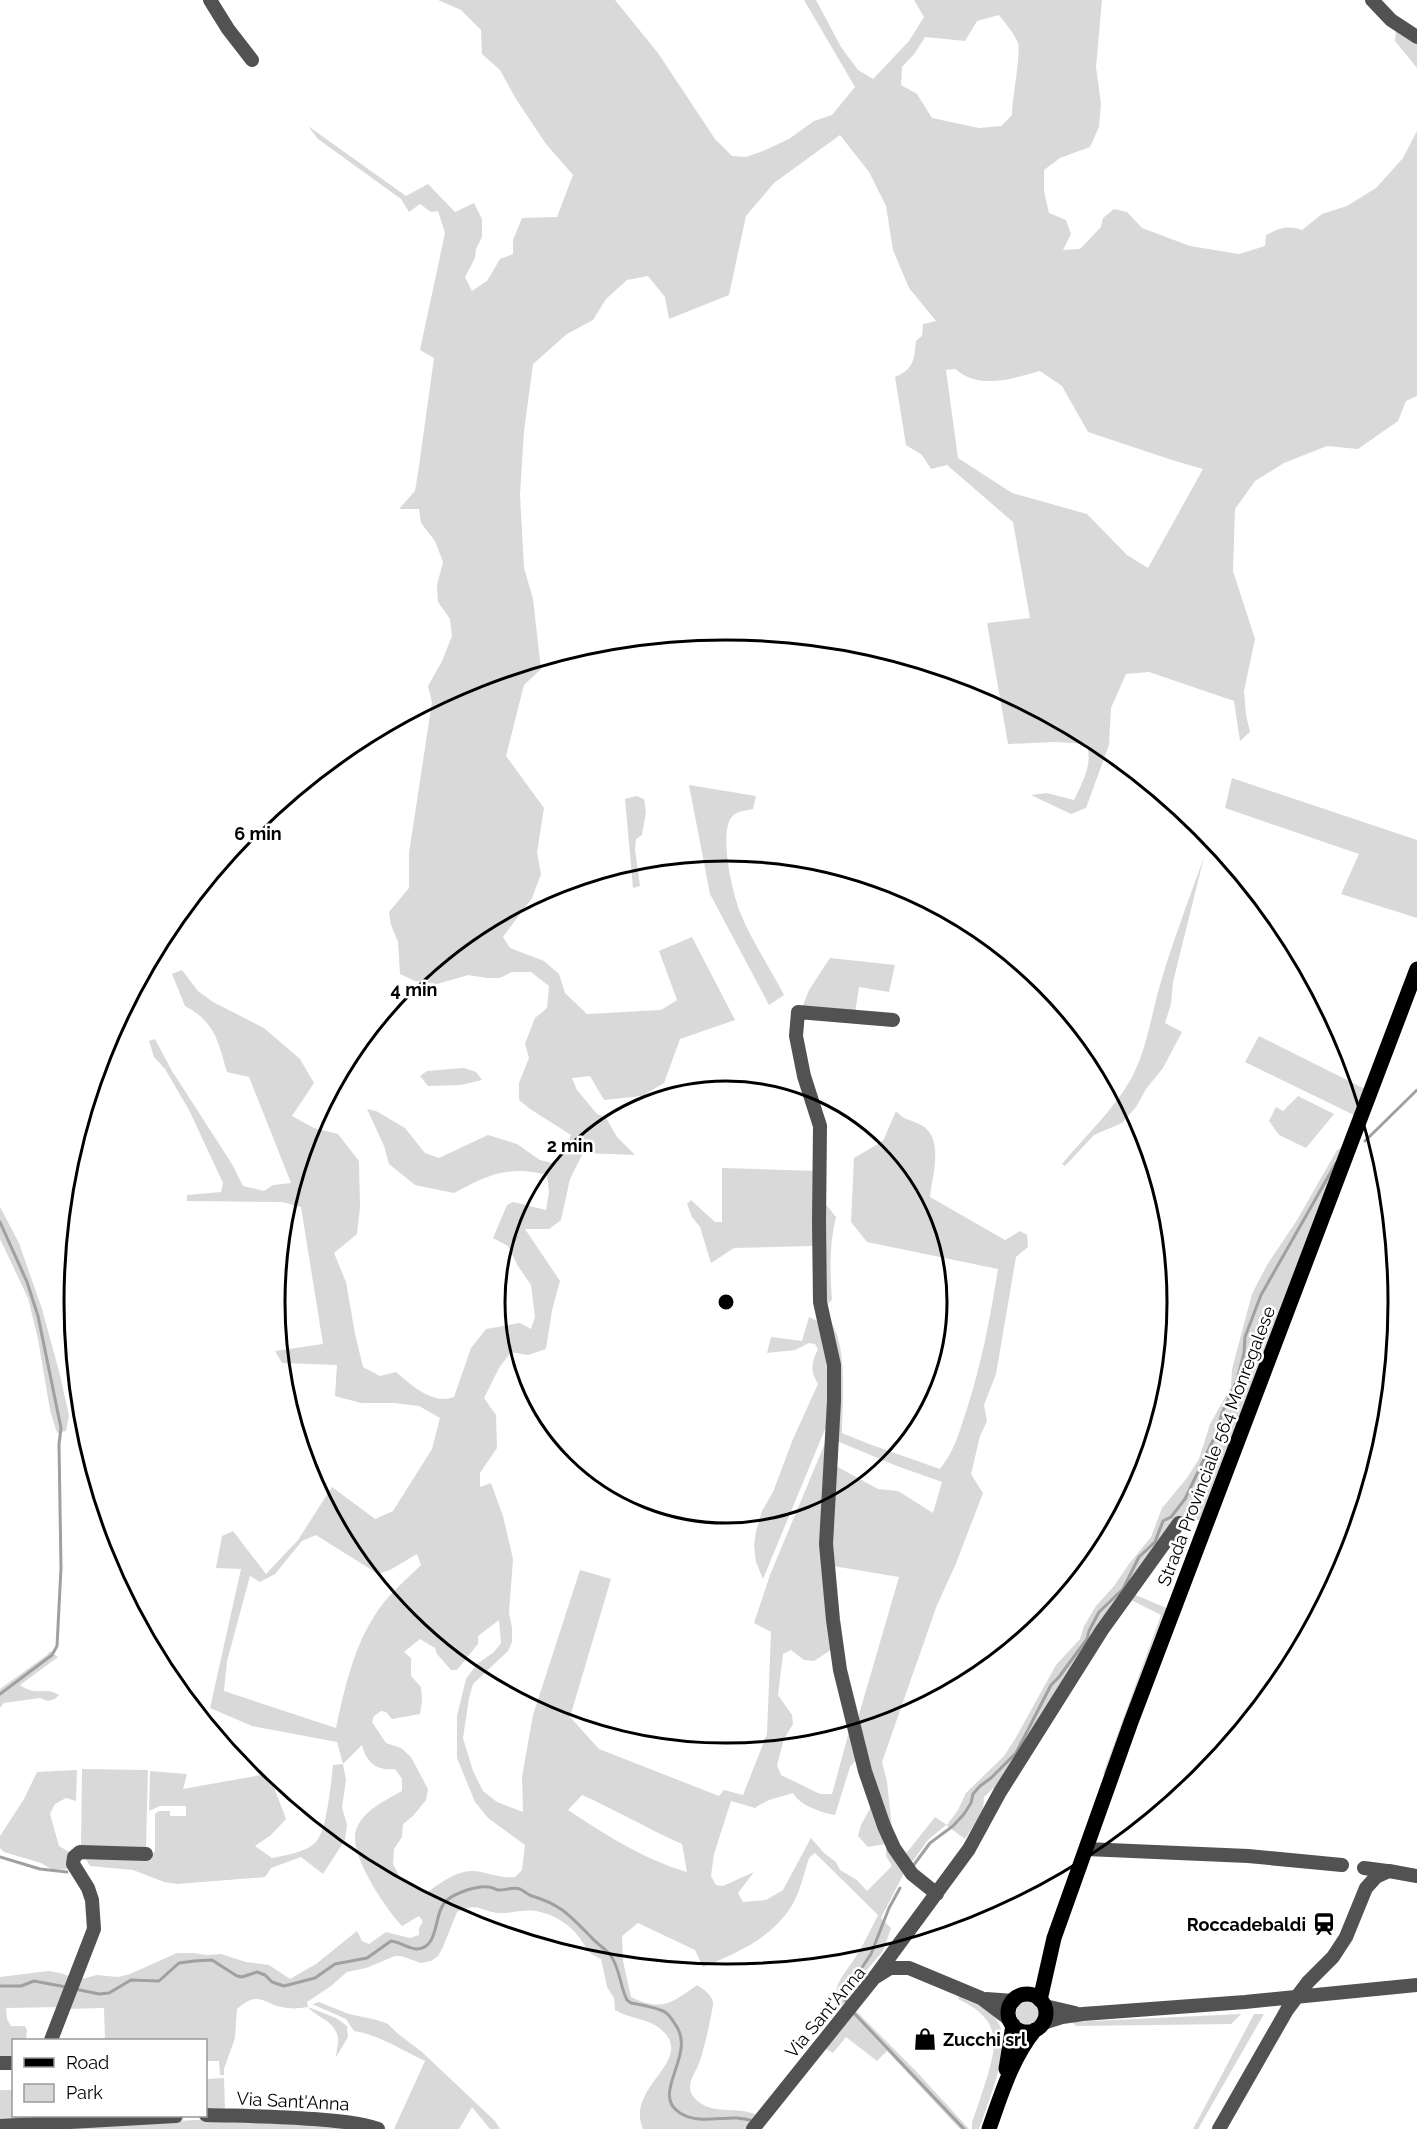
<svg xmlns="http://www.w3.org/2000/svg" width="1417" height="2129" font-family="Raleway,sans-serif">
<rect width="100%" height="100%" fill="#fff"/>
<path fill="#d9d9d9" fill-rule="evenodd" d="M 438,0 L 615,0 L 658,53 L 715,139 L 732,156 L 746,157 L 763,151 L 789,139 L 814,121 L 832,115 L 855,87 L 804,0 L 816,0 L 841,47 L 858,70 L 873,79 L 909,41 L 924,17 L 914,0 L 1102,0 L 1096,67 L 1101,104 L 1099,127 L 1090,147 L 1060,158 L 1044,170 L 1044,191 L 1049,213 L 1066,220 L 1071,234 L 1063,250 L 1080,249 L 1101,227 L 1103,218 L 1114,209 L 1127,212 L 1142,228 L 1190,246 L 1239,254 L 1265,246 L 1266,235 C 1279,228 1288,225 1302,230 L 1322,214 L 1347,206 L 1376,188 L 1403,158 L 1417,131 L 1417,396 L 1406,401 L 1398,421 L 1358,449 L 1327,446 L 1284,463 L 1255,481 L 1235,509 L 1233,571 L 1255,639 L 1244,691 L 1246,715 L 1250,732 L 1240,741 L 1234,701 L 1149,672 L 1126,674 L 1111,708 L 1109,745 L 1086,808 L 1071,814 L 1031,795 L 1047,793 L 1074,800 C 1082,783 1094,763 1086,744 L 1056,742 L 1008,744 L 987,623 L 1030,618 L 1013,522 L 947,465 L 931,469 L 922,455 L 906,445 L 895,377 C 914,369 914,360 916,341 L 922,336 L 923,324 L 936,321 L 909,288 L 893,250 L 886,206 L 869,172 L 840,135 L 774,183 L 746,216 L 729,295 L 669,319 L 665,297 L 648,276 L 627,280 L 606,299 L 593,320 L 567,334 L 533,364 L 524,431 L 520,495 L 524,568 L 533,599 L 541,669 L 524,685 L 506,756 L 544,808 L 537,852 L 541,874 L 532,898 L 503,937 L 510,948 L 544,961 L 559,974 L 565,993 L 587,1014 L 661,1010 L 677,1000 L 659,951 L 692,937 L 735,1020 L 680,1039 L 664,1083 L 642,1096 L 604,1100 L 590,1076 L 572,1078 L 577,1090 L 597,1114 L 606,1118 L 617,1137 L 635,1155 L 583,1153 L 570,1179 L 561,1220 L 549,1229 L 525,1229 L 560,1281 L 552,1310 L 546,1349 L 528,1355 L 511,1352 L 499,1368 L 484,1398 L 496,1415 L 497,1448 L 480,1473 L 480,1487 L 491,1483 L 503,1516 L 513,1559 L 509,1613 L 512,1628 L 512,1642 L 508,1651 L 473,1684 L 469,1698 L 463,1738 L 473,1771 L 483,1791 L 497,1802 L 523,1812 L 522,1777 L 533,1715 L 580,1570 L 611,1579 L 570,1717 L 599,1749 L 719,1796 L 724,1790 L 743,1795 L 767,1734 L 771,1632 L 754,1623 L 770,1575 L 828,1436 L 832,1649 L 814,1661 L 804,1660 L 791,1650 L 783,1654 L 778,1695 L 792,1715 L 793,1724 L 784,1739 L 777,1765 L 781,1775 L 820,1794 L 832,1794 L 850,1728 L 857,1759 L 850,1767 L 835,1815 C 822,1813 799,1805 793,1793 C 778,1798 769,1798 755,1808 L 731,1801 L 714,1854 L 711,1876 L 716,1885 L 723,1886 L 754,1872 L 738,1893 L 743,1902 L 766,1900 L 783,1890 L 811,1838 L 824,1853 L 836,1862 L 840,1870 L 857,1880 L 867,1891 L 892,1866 L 886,1856 L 886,1844 L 868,1847 L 858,1836 L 861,1825 L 872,1805 L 905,1871 L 881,1918 L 891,1928 L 883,1951 L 852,1988 L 851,1997 L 843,2009 C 825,1993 846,1972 855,1958 C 864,1944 871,1929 878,1915 L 815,1853 L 809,1858 C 804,1873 800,1893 791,1907 C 770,1939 737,1953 703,1967 L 695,1950 L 638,1923 L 622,1936 L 623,1961 L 631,1997 C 662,2012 672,2003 697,1985 C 703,1989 711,1994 713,2002 C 714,2007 703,2053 700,2061 C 695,2075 681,2089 699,2102 C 716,2115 738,2106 757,2115 L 747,2129 L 643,2129 C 624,2085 701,2059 658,2027 C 647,2019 628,2018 615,2010 L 614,1998 L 607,1987 L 601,1959 C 588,1954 587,1948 579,1937 C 570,1925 555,1915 540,1912 C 526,1908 512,1914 498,1913 C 479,1911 479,1902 457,1912 L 443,1947 L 438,1956 L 431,1961 L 421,1963 L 401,1956 L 395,1956 L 366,1968 L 347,1972 L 331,1986 L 307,2002 L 308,2007 L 336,2018 L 347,2026 L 348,2037 L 336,2057 C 336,2051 339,2044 338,2038 C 335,2020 318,2019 308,2007 C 301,2008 294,2009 288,2008 C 264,2006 260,1988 237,2009 L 235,2038 L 224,2069 L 224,2075 L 220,2075 L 219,2061 L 206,2061 L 206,2040 L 105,2040 L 104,2008 L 66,2009 L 78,1980 L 97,1975 L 118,1977 L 130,1974 L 177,1953 L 193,1953 L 207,1955 L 221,1954 L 246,1962 L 269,1965 L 290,1979 L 316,1964 L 357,1931 L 362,1941 L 369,1944 L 386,1932 L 410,1938 L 419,1935 L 419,1928 L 423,1922 L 419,1916 L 402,1926 C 386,1909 348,1854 356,1830 C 363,1810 385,1801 402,1791 L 402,1779 L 395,1769 C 377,1771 366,1763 362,1745 L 343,1764 L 346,1780 L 342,1807 L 347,1825 L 345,1840 L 323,1874 L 301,1857 L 271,1868 L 265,1877 L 177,1884 L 164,1882 L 133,1870 L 90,1866 L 84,1856 L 148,1858 L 155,1851 L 155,1814 L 159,1811 L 170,1811 L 170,1816 L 186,1816 L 186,1806 L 160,1806 L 149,1811 L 150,1771 L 187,1774 L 183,1789 L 261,1775 L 272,1782 L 286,1819 L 271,1835 L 255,1846 L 272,1858 C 286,1855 305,1853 316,1842 C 327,1830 331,1783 333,1765 L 343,1764 L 337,1742 L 252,1726 L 210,1708 L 241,1569 L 216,1568 L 222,1536 L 233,1531 L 266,1574 L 298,1540 L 332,1487 L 375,1519 L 393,1511 L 432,1449 L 440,1418 L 419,1406 L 394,1403 L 361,1403 L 335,1396 L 337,1365 L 282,1363 L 275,1351 L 323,1344 L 301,1207 L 282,1202 L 187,1201 L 187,1195 L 221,1192 L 223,1183 L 189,1110 L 165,1069 L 154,1057 L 149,1041 L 155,1039 L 172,1071 L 232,1164 L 243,1186 L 264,1191 L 273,1185 L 291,1183 L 249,1077 L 227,1072 C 218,1041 215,1022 185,1006 L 172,974 L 182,970 L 198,991 L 213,1002 L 264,1028 L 300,1059 L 314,1083 L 292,1116 L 314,1128 L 338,1134 L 359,1161 L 360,1208 L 357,1234 L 334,1253 L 346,1282 L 355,1334 L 363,1367 L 380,1376 L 396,1372 C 411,1385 433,1405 454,1397 L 471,1348 L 486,1329 L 520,1323 L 531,1329 L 535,1317 L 531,1285 L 518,1266 L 508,1246 L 493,1238 L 507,1205 L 513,1202 L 546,1210 L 549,1192 L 547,1175 C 509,1165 487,1175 454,1193 L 415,1185 L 389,1164 L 384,1146 L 367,1109 L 376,1111 L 405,1128 L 425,1153 L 439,1158 L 488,1135 L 517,1144 L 540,1160 L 552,1163 L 561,1158 L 571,1135 L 530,1109 L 519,1100 L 519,1083 L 529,1058 L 525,1044 L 535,1018 L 547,1008 L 549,986 L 531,972 L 512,972 L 500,978 L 487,978 L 468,975 L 437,984 L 415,981 L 400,974 L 398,942 L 391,925 L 389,912 L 409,888 L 409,853 L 432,702 L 428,686 L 442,661 L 452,636 L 450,619 L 438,602 L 437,585 L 443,562 L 435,541 L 421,523 L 419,509 L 399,509 L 415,491 L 418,473 L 434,358 L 420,350 L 445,233 L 438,211 L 431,212 L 420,204 L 409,212 L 401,199 L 318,139 L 308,126 L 406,196 L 428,184 L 455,212 L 474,203 L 482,219 L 482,237 L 476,249 L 475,258 L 465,277 L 472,291 L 487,281 L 500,259 L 513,254 L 513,240 L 522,218 L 557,217 L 573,175 L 546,144 L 516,99 L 500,70 L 482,54 L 481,30 L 461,10 ZM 999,15 C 1006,24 1014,33 1018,43 C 1021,53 1012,100 1012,115 L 1001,126 L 979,128 L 932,118 L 917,94 L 901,85 L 902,67 L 915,53 L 925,37 L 965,41 L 977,21 ZM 955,369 C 980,390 1011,379 1040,371 L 1062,386 L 1088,432 L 1172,460 L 1203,469 L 1148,568 L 1127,555 L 1087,514 L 1012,493 L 958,458 L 946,370 ZM 316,1535 L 378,1574 L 390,1570 L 417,1554 L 421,1565 C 407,1579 390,1593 379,1609 C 354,1644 345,1687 336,1728 L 224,1691 L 227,1661 L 250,1576 L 260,1582 L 275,1574 L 302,1541 ZM 499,1620 L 501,1643 L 494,1652 L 477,1664 L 466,1679 L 457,1716 L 457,1758 L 475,1802 L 488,1818 L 525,1845 L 522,1870 L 515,1877 C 498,1879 486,1871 472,1871 C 456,1871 440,1883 428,1892 L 400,1877 L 393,1864 L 394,1849 L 402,1837 L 403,1824 L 413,1816 L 426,1800 L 428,1789 L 411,1757 L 401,1748 L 386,1743 L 372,1722 L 374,1716 L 381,1711 L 386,1712 L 392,1719 L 420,1714 L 422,1701 L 421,1687 L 411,1676 L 411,1658 L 404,1652 L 420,1639 L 435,1648 L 437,1654 L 451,1670 L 457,1670 L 478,1644 L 478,1636 ZM 582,1795 C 616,1810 648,1829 682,1844 L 687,1872 C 643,1859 606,1835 568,1810 Z
M 1396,29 L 1417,42 L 1417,68 L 1395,41 Z
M 1232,778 L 1417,840 L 1417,918 L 1341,894 L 1359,854 L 1225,808 Z
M 689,785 L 756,796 L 753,809 C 748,810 740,811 735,814 C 716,825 733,895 740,912 C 751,940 770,968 784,995 L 769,1005 L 710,894 Z
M 636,796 L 644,799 L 646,812 L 642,835 L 636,839 L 635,849 L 640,886 L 633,888 L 625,799 Z
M 1204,857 L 1173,982 L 1171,1004 L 1165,1023 L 1182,1032 L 1163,1068 L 1146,1089 L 1136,1107 L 1122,1123 L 1094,1135 L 1065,1166 L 1062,1164 C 1085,1136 1113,1111 1131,1079 C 1146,1051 1150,1022 1158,992 C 1171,946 1188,902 1204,857 Z
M 830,958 L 895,965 L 889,992 L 859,987 L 855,1013 L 802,1008 L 809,990 Z
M 1259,1036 L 1367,1090 L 1356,1116 L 1245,1062 Z
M 464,1068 L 476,1072 L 482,1080 L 461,1085 L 428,1086 L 420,1076 L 427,1071 Z
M 1298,1096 L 1334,1114 L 1306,1148 L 1279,1135 L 1269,1121 L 1276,1107 L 1283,1111 Z
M 896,1111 C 905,1121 910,1119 921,1125 C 945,1138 932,1176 930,1197 L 1005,1240 L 1020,1231 L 1027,1235 L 1028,1247 L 1016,1257 L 996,1374 L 984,1405 L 987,1421 L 980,1436 L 971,1474 L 983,1493 L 955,1566 L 937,1605 L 882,1762 L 887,1782 L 893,1837 L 882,1812 L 858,1718 L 899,1577 L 833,1566 L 831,1541 L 836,1466 L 878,1489 L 898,1491 L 933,1513 L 942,1482 L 897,1466 L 837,1441 L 828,1319 C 849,1342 842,1403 842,1433 L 869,1444 L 940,1469 C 954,1451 958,1436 965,1415 C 981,1367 990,1319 998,1269 L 867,1242 L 851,1222 L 854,1158 L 883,1141 Z
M 1345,1146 L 1202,1520 L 1177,1520 L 1008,1774 L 984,1797 L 983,1811 L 965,1839 L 946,1825 L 928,1840 L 910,1865 L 904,1856 L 935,1817 L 947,1825 L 958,1810 L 966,1793 L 1004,1756 L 1015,1739 L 1056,1665 L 1080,1639 L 1084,1626 L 1096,1606 L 1114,1586 L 1129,1564 L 1151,1537 L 1162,1508 L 1187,1478 L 1199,1459 L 1210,1424 L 1231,1387 L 1232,1369 L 1252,1294 L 1267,1265 L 1297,1220 L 1337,1150 Z
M 722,1168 L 818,1171 L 816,1242 L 812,1246 L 734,1248 L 711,1263 L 700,1227 L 692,1217 L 687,1204 L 691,1200 L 715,1222 L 722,1222 Z
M 824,1202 L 836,1217 C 829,1245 830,1272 832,1300 L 825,1306 Z
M 0,1207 L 19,1243 L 42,1309 L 60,1375 L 69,1416 L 66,1431 L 57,1433 L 50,1410 L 38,1339 L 28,1298 L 0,1239 Z
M 809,1317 L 817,1321 L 821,1327 L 827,1348 L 829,1386 L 828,1422 L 763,1579 L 756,1562 L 754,1546 L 756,1531 L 762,1511 L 773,1492 L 793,1439 L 818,1384 C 810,1371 811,1363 818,1349 L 815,1344 L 809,1343 L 795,1350 L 767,1353 L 771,1337 L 802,1341 Z
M 1133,1594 L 1169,1609 L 1107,1775 L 1103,1774 L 1161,1615 L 1129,1599 Z
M 50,1651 L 58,1657 L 20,1685 C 36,1697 45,1686 59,1695 L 55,1699 L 48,1701 L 40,1698 L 4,1703 L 0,1708 L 0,1689 L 47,1655 Z
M 82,1769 L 148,1770 L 146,1847 L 81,1846 Z
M 77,1770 L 76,1801 L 66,1798 L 55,1804 L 50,1814 L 59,1846 L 71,1853 L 71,1869 L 53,1870 L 41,1863 L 4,1852 L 0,1848 L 0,1836 L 24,1799 L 37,1772 Z
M 48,1971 L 60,1973 L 72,1977 L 61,2007 L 6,2008 L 7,2019 L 11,2026 L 25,2026 L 27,2030 L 26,2040 L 14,2040 L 13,2060 L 0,2060 L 0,1977 Z
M 960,1993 C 976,2000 996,2012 1001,2029 C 1009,2052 987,2106 979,2129 L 972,2129 L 972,2122 C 978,2106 983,2090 988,2074 C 1000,2035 995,2017 958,1999 Z
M1016 2013a12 12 0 1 1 24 0a12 12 0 1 1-24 0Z
M 319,2002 L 349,2014 L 377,2020 L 388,2024 L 397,2033 L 422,2052 L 495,2121 L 500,2129 L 490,2129 L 472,2107 L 459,2129 L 394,2129 L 425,2061 C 401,2050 380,2035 354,2031 L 346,2019 L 312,2004 Z
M 854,2009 L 915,2070 L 969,2129 L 960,2129 L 887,2051 L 877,2061 L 846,2037 L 833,2053 L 823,2047 Z
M 1241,2014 L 1231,2024 L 1076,2026 L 1072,2022 Z
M 1254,2014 L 1264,2014 L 1198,2129 L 1193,2129 Z
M 224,2078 L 225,2109 L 206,2109 L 206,2079 Z
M 0,2090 L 13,2090 L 14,2116 L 37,2116 L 35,2117 L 0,2120 Z
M 194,2120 L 246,2120 L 356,2129 L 50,2129 Z"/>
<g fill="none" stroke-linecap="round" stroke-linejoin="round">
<path stroke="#a0a0a0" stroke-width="3" d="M 1365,1141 L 1417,1090
M 0,1222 L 27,1282 L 38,1316 L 61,1428 L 59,1444 L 61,1568 L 57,1646 L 52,1655 L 0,1694
M 0,1857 L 40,1869 L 67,1872
M 913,1866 L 930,1843 L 953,1826 L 964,1814 L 971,1803 L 973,1794 L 980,1786 L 991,1778 L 1016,1753 L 1051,1685 L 1059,1677 L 1087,1639 L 1089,1631 L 1099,1612 L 1123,1589 L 1139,1557 L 1155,1542 L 1163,1521 L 1171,1517 L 1185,1499 L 1217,1432 L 1222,1413 L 1237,1380 L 1244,1353 L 1245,1337 L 1261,1295 L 1336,1163
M 0,1986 L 21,1986 L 34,1981 L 66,1987
M 75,1989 L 99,1994 L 109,1993 L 131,1980 L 159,1981 L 179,1963 L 194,1961 L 212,1960 L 237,1976 L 242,1977 L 257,1972 L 265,1975 L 272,1982 L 284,1986 L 315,1978 L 335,1964 L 367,1958 L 391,1941 C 400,1942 410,1949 417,1949 C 440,1948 433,1913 446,1901 C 455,1893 477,1885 489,1887 C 492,1887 495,1889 498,1890 C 505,1891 512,1886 520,1889 C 524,1891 528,1895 532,1896 C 562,1905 570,1916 591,1937 C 597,1944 606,1949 611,1956 C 620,1969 620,1986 627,2000 L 631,2003 C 641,2005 653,2007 663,2011 C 668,2013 672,2019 675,2024 C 698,2054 649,2094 680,2113 C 703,2127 729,2112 753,2121
M 847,2004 L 845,1999 L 847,1990 L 871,1954 L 889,1908 L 900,1888
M 853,2012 L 964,2129"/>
<path stroke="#525252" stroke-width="14" d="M 210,0 L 228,29 L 252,60
M 1372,0 L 1391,20 L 1417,37
M 893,1020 L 798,1012 L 796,1036 L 804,1076 L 820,1126 L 819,1222 L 820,1302 L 834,1365 L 834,1401 L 826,1544 L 833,1620 L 840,1670 L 865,1771 L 884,1826 L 894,1848 L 912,1874 L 937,1894
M 1086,1849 L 1248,1856 L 1342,1865
M 1364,1868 L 1387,1871
M 874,1978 L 969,1849 L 1000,1792 L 1102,1630 L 1179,1523
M 986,1999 L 1014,2001
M 1045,2006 L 1075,2013
M 1043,2023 L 1062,2017 L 1083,2014 L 1245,2002 L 1417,1985
M 51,2040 L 94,1929 L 92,1900 L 88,1888 L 73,1864 L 74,1857 L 80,1852 L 146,1854
M 0,2063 L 14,2063
M 206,2115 C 242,2116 277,2116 313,2119 C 335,2121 357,2122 378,2129
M 0,2126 L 176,2116
M 753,2129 L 874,1978 L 890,1968 L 909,1968 L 981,1998 L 1010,2020
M 1219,2129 L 1287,2010 L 1308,1982 L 1333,1957 L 1346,1937 L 1366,1888 L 1376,1877 L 1389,1871 L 1417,1876"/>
<path stroke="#000" stroke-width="15" d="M1008 2013a19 19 0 1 1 38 0a19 19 0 1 1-38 0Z
M 1040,2000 L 1054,1938 L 1131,1722 L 1417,969
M 1006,2069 L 1013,2025
M 989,2129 C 1001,2095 1012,2058 1035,2030"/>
</g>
<g fill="none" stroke="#000" stroke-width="3">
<circle cx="726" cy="1302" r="221"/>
<circle cx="726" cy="1302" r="441"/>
<circle cx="726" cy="1302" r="662"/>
</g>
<defs>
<g id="station-bare" transform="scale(1.8)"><path d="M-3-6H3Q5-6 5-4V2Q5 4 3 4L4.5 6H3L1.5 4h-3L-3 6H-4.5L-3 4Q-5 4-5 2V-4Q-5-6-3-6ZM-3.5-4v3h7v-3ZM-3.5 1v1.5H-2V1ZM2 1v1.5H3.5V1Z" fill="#000" stroke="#fff" stroke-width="2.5" paint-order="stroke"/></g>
<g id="shop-bare" transform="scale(1.8)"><path d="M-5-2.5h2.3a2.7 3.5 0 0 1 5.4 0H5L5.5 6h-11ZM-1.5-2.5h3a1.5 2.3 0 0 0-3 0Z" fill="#000" stroke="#fff" stroke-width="2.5" paint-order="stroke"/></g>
</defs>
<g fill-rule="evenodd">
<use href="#station-bare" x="1324" y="1924"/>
<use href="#shop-bare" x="925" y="2039"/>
</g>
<g text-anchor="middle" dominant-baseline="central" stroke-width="5" stroke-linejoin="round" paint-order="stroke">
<g font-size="18" fill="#000" stroke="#fff">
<text transform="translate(1216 1446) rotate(-69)">Strada Provinciale 564 Monregalese</text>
<text transform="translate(825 2012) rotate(-50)">Via Sant'Anna</text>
<text transform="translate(293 2101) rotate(3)">Via Sant'Anna</text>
</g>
<g font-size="18" font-weight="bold" fill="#000" stroke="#fff" text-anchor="end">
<text x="1306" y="1924">Roccadebaldi</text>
<text x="943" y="2039" text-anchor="start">Zucchi srl</text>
</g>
</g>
<circle cx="726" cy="1302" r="9" fill="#000" stroke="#fff" stroke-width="3"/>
<g font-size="18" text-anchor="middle" font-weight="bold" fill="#000" stroke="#fff" stroke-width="5" stroke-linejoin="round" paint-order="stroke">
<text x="258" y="840">6 min</text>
<text x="414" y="996">4 min</text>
<text x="570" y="1152">2 min</text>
</g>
<rect x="12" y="2039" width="195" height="78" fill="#ffffff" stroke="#999999" stroke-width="1.5"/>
<rect x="24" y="2058" width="30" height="9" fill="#000000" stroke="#999999" stroke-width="1.5"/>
<text x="66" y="2069" font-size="18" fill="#000000">Road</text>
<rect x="24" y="2084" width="30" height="18" fill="#d9d9d9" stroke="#999999" stroke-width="1.5"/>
<text x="66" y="2099" font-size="18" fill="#000000">Park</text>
</svg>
